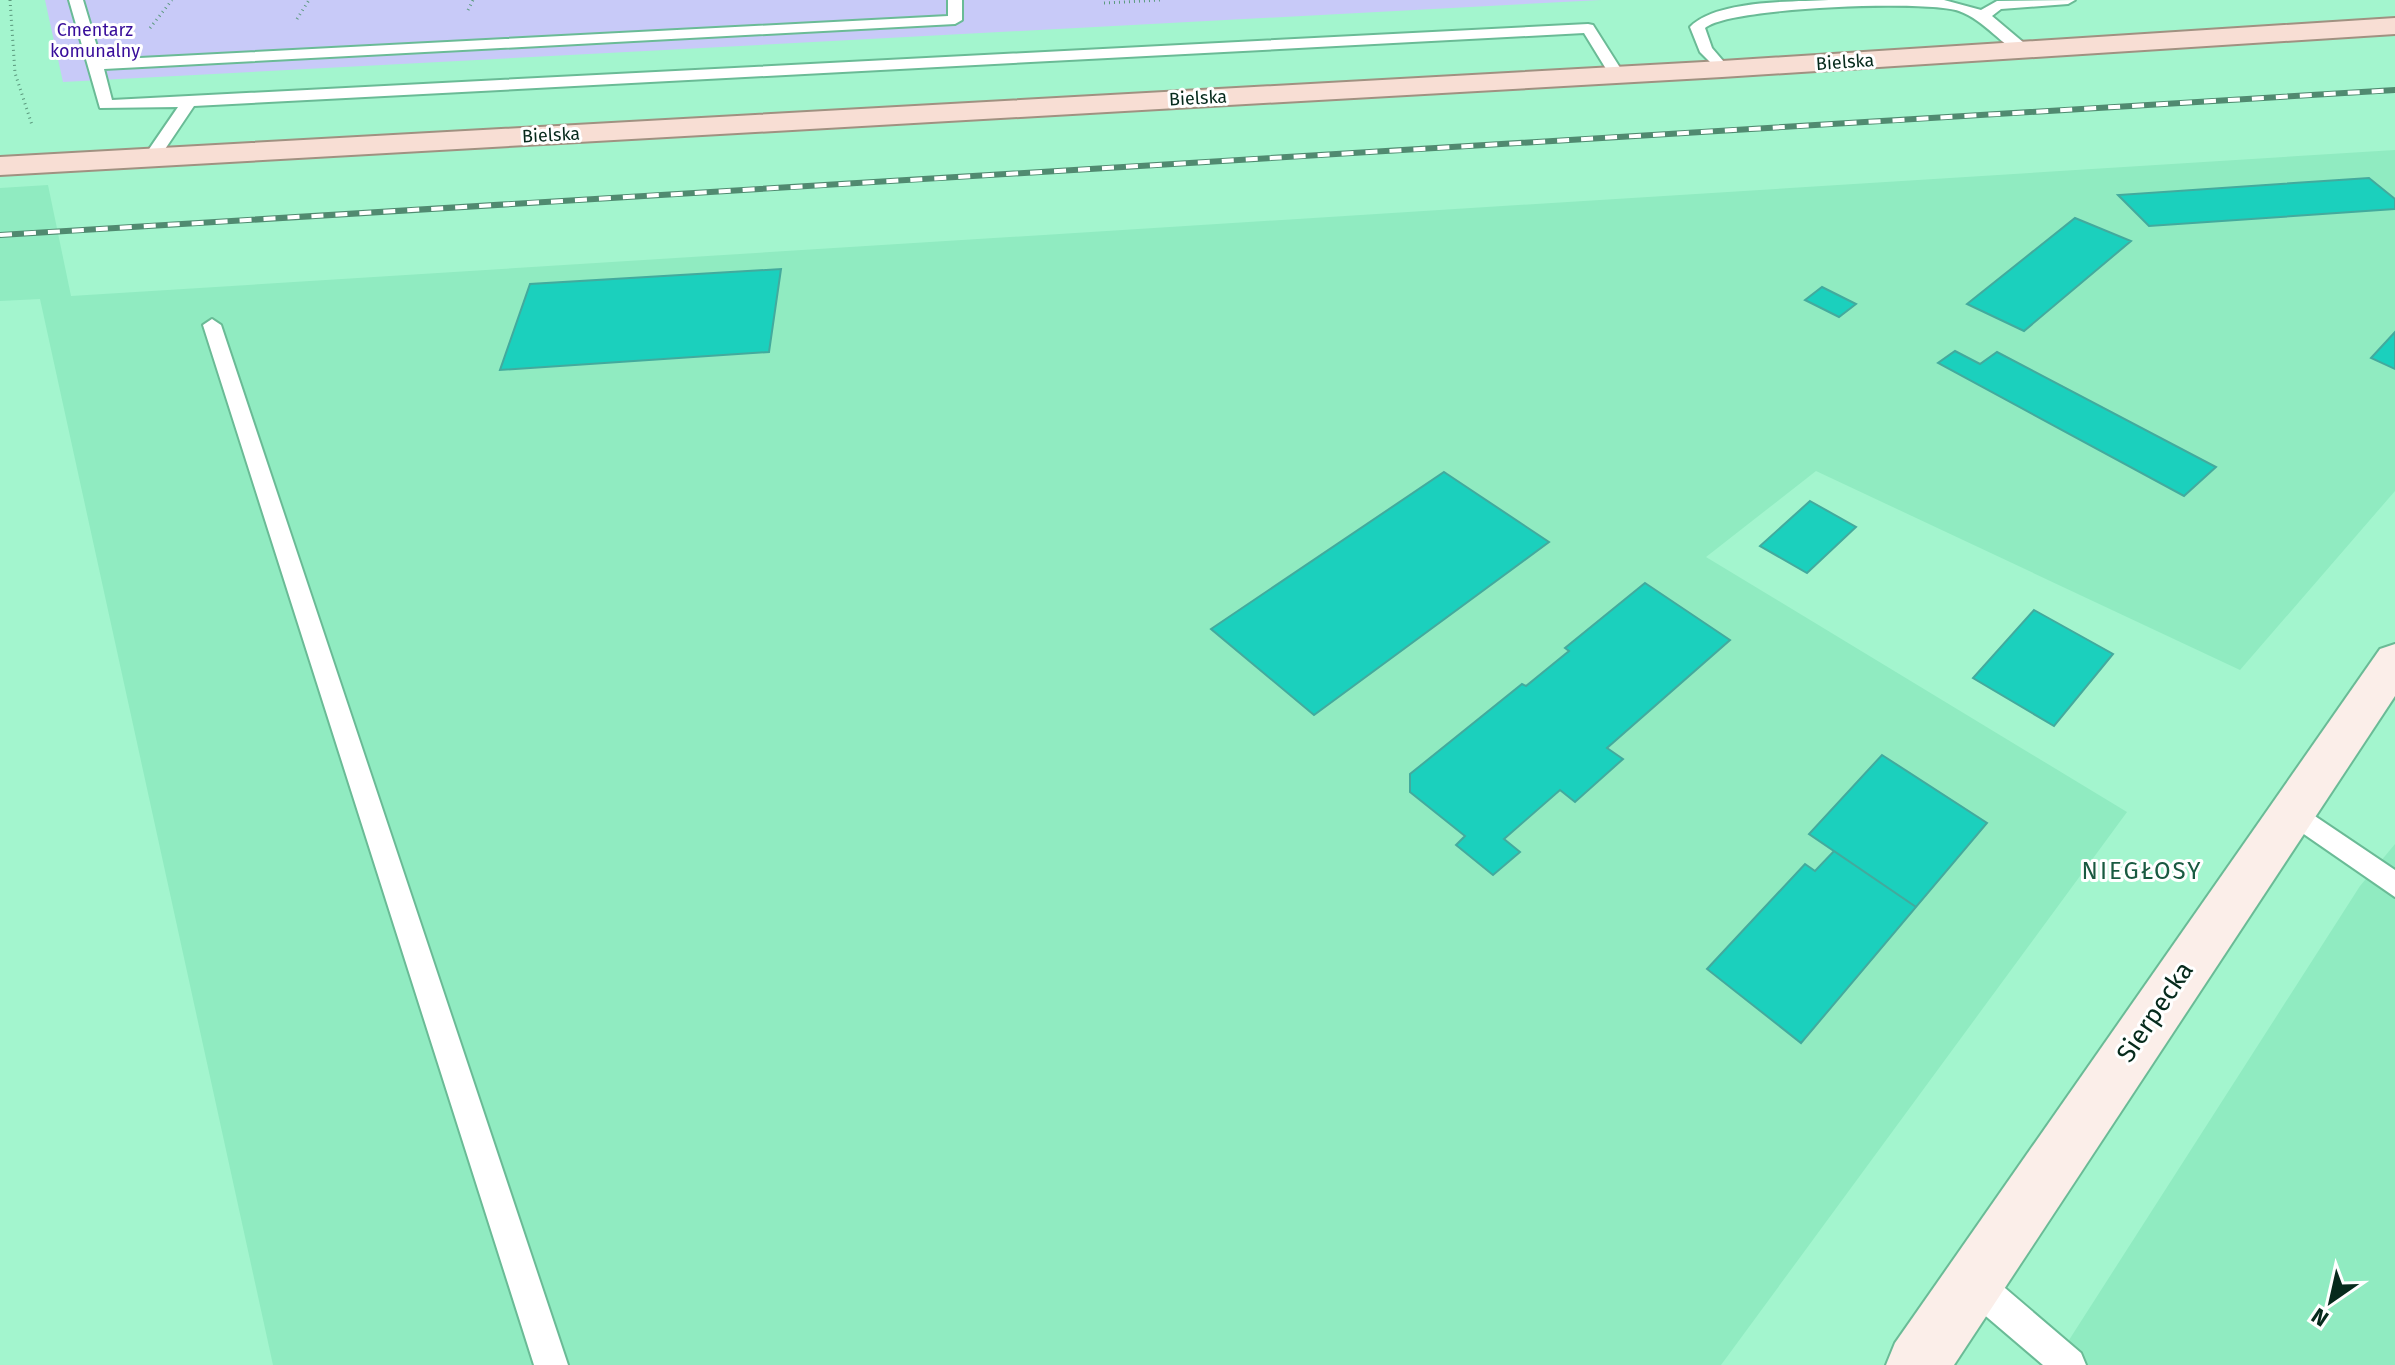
<svg xmlns="http://www.w3.org/2000/svg" width="2395" height="1365" font-family="'Fira Sans',sans-serif">
<rect width="100%" height="100%" fill="#a3f5ce"/>
<path fill="#90ebc1" d="M 2395,150 L 2395,491 L 2240,670 L 1816,471 L 1706,557 L 2127,812 L 1721,1365 L 273,1365 L 40,299 L 0,301 L 0,188 L 48,185 L 71,296 Z
M 2395,844 L 2395,1365 L 2053,1365 L 2360,886 Z"/>
<path fill="#c8caf8" d="M 45,0 L 1601,0 L 63,82 Z"/>
<path fill="#1bd0bd" stroke="#43aa9d" stroke-width="2" d="M 2369,178 L 2395,199 L 2395,209 L 2149,226 L 2118,195 Z
M 2075,218 L 2131,241 L 2024,331 L 1967,304 Z
M 781,269 L 769,352 L 500,370 L 530,284 Z
M 1822,287 L 1856,304 L 1839,317 L 1805,300 Z
M 2395,332 L 2395,369 L 2371,358 Z
M 1955,351 L 1980,364 L 1997,352 L 2216,467 L 2184,496 L 1938,363 Z
M 1444,472 L 1549,542 L 1314,715 L 1211,629 Z
M 1810,501 L 1856,527 L 1807,573 L 1760,546 Z
M 1645,583 L 1730,640 L 1607,748 L 1623,759 L 1575,802 L 1560,790 L 1504,839 L 1520,852 L 1493,875 L 1456,845 L 1465,836 L 1410,792 L 1410,774 L 1522,684 L 1526,686 L 1569,651 L 1565,648 Z
M 2034,610 L 2113,654 L 2054,726 L 1973,678 Z
M 1882,755 L 1987,823 L 1916,907 L 1809,834 Z
M 1834,851 L 1916,907 L 1801,1043 L 1707,969 L 1805,864 L 1815,871 Z"/>
<g fill="none" stroke-linecap="round" stroke-linejoin="round">
<g stroke="#6abb96" stroke-width="4">
<path id="lane" d="M 69,0 L 83,0 L 101,60 L 948,16 L 948,0 L 962,0 L 962,20 L 955,24 L 104,69 L 112,100 L 1588,24 L 1593,25 L 1624,74 L 1611,77 L 1584,33 L 194,106 L 157,161 L 151,163 L 143,158 L 178,107 L 100,108 Z
M 1829,0 L 1944,0 L 1981,10 L 1997,1 L 2075,0 L 2068,4 L 2001,9 L 1992,16 L 2030,48 L 2032,51 L 2025,55 C 2003,48 1985,20 1959,11 C 1927,0 1728,7 1705,28 L 1712,48 L 1730,69 L 1722,74 L 1700,52 L 1690,27 C 1716,0 1791,2 1829,0 Z
M 212,319 L 221,325 L 568,1365 L 534,1365 L 203,325 Z
M 2291,800 L 2395,870 L 2395,897 L 2282,819 L 2278,811 L 2282,803 Z
M 1973,1267 L 1985,1271 L 2081,1353 L 2086,1365 L 2043,1365 L 1961,1295 L 1957,1283 L 1961,1271 Z"/>
</g>
<g stroke="#6abb96" stroke-width="4">
<path id="secondary" d="M 2395,644 L 2395,696 L 1954,1365 L 1886,1365 L 1895,1343 L 2380,649 Z"/>
</g>
<g stroke="#a09181" stroke-width="4">
<path id="primary" d="M 2395,18 L 2395,34 L 1722,77 L 0,175 L 0,157 L 1722,61 Z"/>
</g>
<path stroke="#5c9a7e" stroke-width="3" stroke-dasharray="1 4" stroke-linecap="butt" d="M 10,0 L 15,73 L 32,125
M 1104,3 L 1161,0
M 468,10 L 473,0
M 297,19 L 309,0
M 150,28 L 172,0"/>
<use href="#lane" fill="#fff" fill-rule="evenodd"/>
<use href="#secondary" fill="#fbeee9" fill-rule="evenodd"/>
<use href="#primary" fill="#f8ded4" fill-rule="evenodd"/>
<g stroke="#508a70" stroke-width="6">
<path id="rail" d="M 0,235 L 2395,90"/>
</g>
<use href="#rail" stroke="#fff" stroke-width="4" stroke-dasharray="12" stroke-linecap="butt"/>
</g>
<g text-anchor="middle" dominant-baseline="central" stroke-width="6" stroke-linejoin="round" paint-order="stroke">
<g font-size="18" fill="#370c9a" stroke="#fff">
<text x="95" y="30">Cmentarz<tspan x="95" dy="21">komunalny</tspan></text>
</g>
<g font-size="18" fill="#062a1c" stroke="#fff">
<text transform="translate(1845 62) rotate(-4)">Bielska</text>
<text transform="translate(1198 98) rotate(-3)">Bielska</text>
<text transform="translate(551 135) rotate(-3)">Bielska</text>
</g>
<g font-size="24" letter-spacing="2" fill="#195a41" stroke="#fff">
<text x="2142" y="871">NIEGŁOSY</text>
</g>
<g font-size="26" fill="#062a1c" stroke="#fff">
<text transform="translate(2155 1012) rotate(-56)">Sierpecka</text>
</g>
</g>
<g transform="translate(2331 1301) rotate(214)" stroke="#ffffff" stroke-width="6" paint-order="stroke">
<path d="M0-6L14 30L0 20L-14 30Z" fill="#062a1c"/>
<text y="-12" font-size="22" font-weight="bold" text-anchor="middle" fill="#062a1c">N</text>
</g>
</svg>
